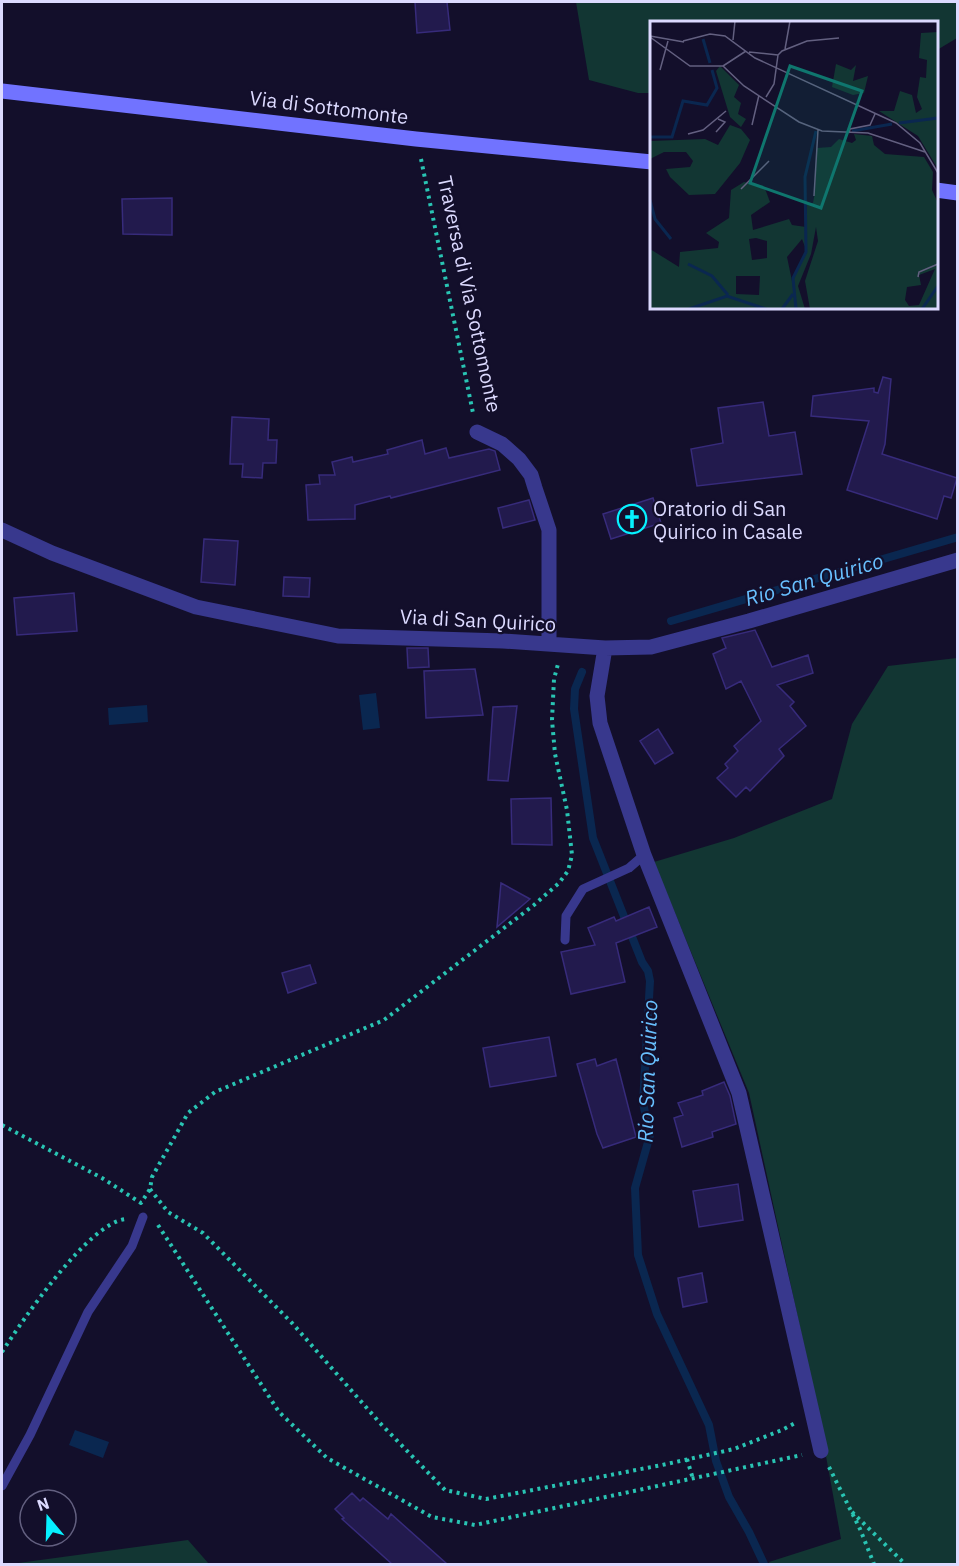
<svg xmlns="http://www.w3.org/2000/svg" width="959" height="1566" font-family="'IBM Plex Sans',sans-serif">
<rect width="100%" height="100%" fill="#130f2b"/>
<path fill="#123633" d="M 576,2 L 957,2 L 957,38 L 937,50 L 936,22 L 652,22 L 651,93 L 638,93 L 589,80 Z
M 957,658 L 957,1564 L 770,1564 L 769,1562 L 841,1539 L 816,1401 L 749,1093 L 654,862 L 734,838 L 832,799 L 852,724 L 888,666 Z
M 188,1540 L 209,1564 L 11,1564 Z"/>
<path fill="#0a2750" d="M 376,693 L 380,728 L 363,730 L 359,695 Z
M 147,705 L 148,722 L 109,725 L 108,708 Z
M 75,1430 L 109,1442 L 103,1458 L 69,1445 Z"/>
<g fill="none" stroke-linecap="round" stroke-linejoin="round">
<path stroke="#0a2750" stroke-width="8" d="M 671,621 L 958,537
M 582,672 L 575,689 L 574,709 L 593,838 L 642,962 L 648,971 L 650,981 L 643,1103 L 650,1135 L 635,1188 L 638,1255 L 657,1314 L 709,1425 L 716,1461 L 729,1497 L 749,1532 L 764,1564"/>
</g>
<path fill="#221a4d" stroke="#372b7b" stroke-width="1.5" d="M 415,2 L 447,2 L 450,30 L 417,33 Z
M 172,198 L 172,235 L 123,234 L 122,199 Z
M 883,377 L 891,379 L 885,444 L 882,454 L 957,478 L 951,498 L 944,496 L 937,519 L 847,490 L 869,421 L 811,416 L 813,396 L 874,388 L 874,392 L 878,393 Z
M 763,402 L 769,436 L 795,432 L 802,474 L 697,486 L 691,449 L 723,443 L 718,408 Z
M 232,417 L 269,419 L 268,440 L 277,440 L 276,463 L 263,463 L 262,478 L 242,477 L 243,464 L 230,464 Z
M 422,440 L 425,454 L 446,448 L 449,458 L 489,449 L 495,451 L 500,470 L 391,498 L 390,496 L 355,505 L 355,519 L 308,520 L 306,485 L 320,484 L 319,475 L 335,475 L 332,462 L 352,457 L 353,462 L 388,454 L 387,450 Z
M 653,498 L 661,523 L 611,539 L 603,514 Z
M 529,500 L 535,520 L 503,528 L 498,508 Z
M 204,539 L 238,541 L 235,585 L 201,582 Z
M 284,577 L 310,578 L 309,597 L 283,596 Z
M 74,593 L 77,631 L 17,635 L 14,598 Z
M 755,630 L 772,667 L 808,655 L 813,673 L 777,685 L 794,702 L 790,706 L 806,726 L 779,749 L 784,756 L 750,791 L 746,787 L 736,797 L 717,778 L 728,768 L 725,764 L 738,751 L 734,746 L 761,721 L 741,681 L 726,689 L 713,654 L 726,648 L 722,638 Z
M 407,648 L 428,648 L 429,667 L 408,668 Z
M 475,669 L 483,715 L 426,718 L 424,671 Z
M 517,706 L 508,781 L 488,780 L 493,707 Z
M 658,729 L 673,753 L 655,764 L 640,741 Z
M 551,798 L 552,845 L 512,844 L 511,799 Z
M 501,883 L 530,899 L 497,927 Z
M 649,907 L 657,927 L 616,943 L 625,982 L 571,994 L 561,952 L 595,945 L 588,928 L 614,917 L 616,921 Z
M 310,965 L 316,983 L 288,993 L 282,973 Z
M 549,1037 L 556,1076 L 490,1087 L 483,1048 Z
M 595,1059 L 597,1066 L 616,1059 L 636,1137 L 603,1148 L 597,1134 L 577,1064 Z
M 724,1082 L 730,1096 L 736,1124 L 712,1132 L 713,1137 L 682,1147 L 674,1118 L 683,1115 L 678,1103 L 703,1095 L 702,1091 Z
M 738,1184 L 743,1220 L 699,1227 L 693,1191 Z
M 702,1273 L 707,1302 L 683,1307 L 678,1278 Z
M 352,1493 L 360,1501 L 363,1498 L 388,1519 L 391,1514 L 447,1564 L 392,1564 L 342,1519 L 344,1518 L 335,1509 Z"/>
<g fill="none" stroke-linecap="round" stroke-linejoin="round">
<path stroke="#29c4b3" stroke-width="4" stroke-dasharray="3 4.5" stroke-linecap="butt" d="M 421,159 L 473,413
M 2,1125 L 102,1178 L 141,1203 L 150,1189 L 152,1177 L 188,1113 L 215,1092 L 384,1020 L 534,905 L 559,883 L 568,871 L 572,855 L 567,810 L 555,754 L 552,720 L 554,679 L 558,664
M 150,1189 L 168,1212 L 203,1233 L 292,1323 L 380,1423 L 445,1490 L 486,1499 L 662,1465 L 734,1449 L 782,1430 L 795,1423
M 158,1225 L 279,1412 L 327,1458 L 432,1517 L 475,1525 L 802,1455
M 2,1352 C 22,1321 89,1222 126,1219
M 687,1459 L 693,1479
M 829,1467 L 860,1529 L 874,1564
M 852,1512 L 905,1564"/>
<path stroke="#38388d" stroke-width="9" d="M 565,940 L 566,916 L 583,889 L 629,868 L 644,855
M 2,1486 L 30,1435 L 88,1312 L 132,1246 L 143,1217"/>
<path stroke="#38388d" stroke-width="15" d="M 477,432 L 502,444 L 519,459 L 531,475 L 535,488 L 549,530 L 549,643
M 2,530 L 52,553 L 196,607 L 338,636 L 503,641 L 605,648 L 651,647 L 749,621 L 958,560
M 605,648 L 597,696 L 600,723 L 644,855 L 739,1093 L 821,1451"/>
<path stroke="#7173ff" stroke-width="15" d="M 2,91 L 416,139 L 652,162
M 936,190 L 958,193"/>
</g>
<defs>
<g id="church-ring" transform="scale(1.5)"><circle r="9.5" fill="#130f2b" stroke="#06f1ff" stroke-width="1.5"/><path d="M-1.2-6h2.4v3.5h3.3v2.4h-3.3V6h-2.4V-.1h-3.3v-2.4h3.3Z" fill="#06f1ff"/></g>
</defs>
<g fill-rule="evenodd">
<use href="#church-ring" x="632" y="519"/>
</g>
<g text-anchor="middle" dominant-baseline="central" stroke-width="4.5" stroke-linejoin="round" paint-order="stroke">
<g font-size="20" fill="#dcdaff" stroke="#130f2b">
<text transform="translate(329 107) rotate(7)">Via di Sottomonte</text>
<text transform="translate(470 294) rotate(78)">Traversa di Via Sottomonte</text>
<text transform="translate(478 620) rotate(3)">Via di San Quirico</text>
</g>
<g font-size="20" fill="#dcdaff" stroke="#130f2b" text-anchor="start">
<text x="653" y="508">Oratorio di San<tspan x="653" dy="23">Quirico in Casale</tspan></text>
</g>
<g font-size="21" font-style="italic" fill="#68c0ff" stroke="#130f2b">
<text transform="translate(814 579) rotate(-16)">Rio San Quirico</text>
<text transform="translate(647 1071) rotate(-88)">Rio San Quirico</text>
</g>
</g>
<g transform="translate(650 21)">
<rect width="288" height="288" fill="#130f2b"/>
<path d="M 288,11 L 288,148 L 268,115 L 229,90 L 244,90 L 250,70 L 262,74 L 266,92 L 272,88 L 267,76 L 270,56 L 276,57 L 277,39 L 269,37 L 271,12 ZM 186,43 L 201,49 L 206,44 L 203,60 L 218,55 L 214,72 L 203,74 L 182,66 ZM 70,45 L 89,64 L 84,76 L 91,82 L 88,93 L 96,98 L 91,106 L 80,96 L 66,50 ZM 80,104 L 91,108 L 100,119 L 90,142 L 65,173 L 39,174 L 20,156 L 16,148 L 40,146 L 43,140 L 36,131 L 14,131 L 0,138 L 0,120 L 55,118 L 68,124 ZM 204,113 L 222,115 L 224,124 L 235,133 L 274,136 L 283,151 L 282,169 L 288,182 L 288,288 L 160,288 L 155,260 L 168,220 L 166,206 L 161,233 L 148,265 L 155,288 L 0,288 L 0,228 L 29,246 L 30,231 L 68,227 L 69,221 L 56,212 L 79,197 L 81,169 L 94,161 L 114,165 L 120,181 L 101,194 L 103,209 L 139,198 L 142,204 L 156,206 L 157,182 L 163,182 L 165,171 L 167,127 L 181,126 L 189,118 L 202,122 L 206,119 ZM 106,217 L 117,220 L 117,237 L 102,239 L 99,218 ZM 152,218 L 157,231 L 142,260 L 137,236 ZM 285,248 L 269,284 L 259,285 L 255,279 L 257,266 L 271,264 L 269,254 ZM 86,255 L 110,255 L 109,274 L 86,273 Z" fill="#123633" fill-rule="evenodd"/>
<path fill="none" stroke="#0a2750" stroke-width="3" d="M 53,18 L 60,42M 249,102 L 288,97M 202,110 L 242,103M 0,116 L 22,116 L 33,80 L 57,84 L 67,67 L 62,49M 0,179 L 5,198 L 21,218M 38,243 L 62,255 L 78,274M 39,288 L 77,275 L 116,288M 132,288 L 143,273M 146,288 L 143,257 L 156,231 L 155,156 L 166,110M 272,288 L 288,265"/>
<path fill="none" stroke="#636080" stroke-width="1.5" d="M 0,15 L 34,21M 0,16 L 40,45 L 73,45 L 94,65 L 149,101 L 172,110 L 218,112 L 275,131M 83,19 L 85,0M 33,20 L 60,13 L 75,15 L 105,37 L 246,102 L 270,122 L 288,152M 135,28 L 140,0M 99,31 L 128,34M 73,45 L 96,30M 10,49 L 18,20M 116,76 L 124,63 L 128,34 L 132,30 L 157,20 L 189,17M 102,104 L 109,74M 66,111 L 75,101 L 68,98M 199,112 L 200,108 L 220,104 L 225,93M 38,113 L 53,109 L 76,90M 91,168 L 119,140M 164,175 L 168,109M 268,256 L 269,251 L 288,243"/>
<path fill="#0f766e" fill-opacity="0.15" stroke="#0f766e" stroke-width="3" d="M 140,45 L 212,70 L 171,187 L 100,162 Z"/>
<rect width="288" height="288" fill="none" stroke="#dcdaff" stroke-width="3"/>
</g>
<rect width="959" height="1566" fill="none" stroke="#dcdaff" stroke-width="6"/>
<g transform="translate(48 1518) rotate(341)"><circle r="28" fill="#130f2b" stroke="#636080" stroke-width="1.5"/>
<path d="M0-4.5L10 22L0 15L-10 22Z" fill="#06f1ff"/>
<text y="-9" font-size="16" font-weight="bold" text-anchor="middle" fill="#dcdaff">N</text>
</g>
</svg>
